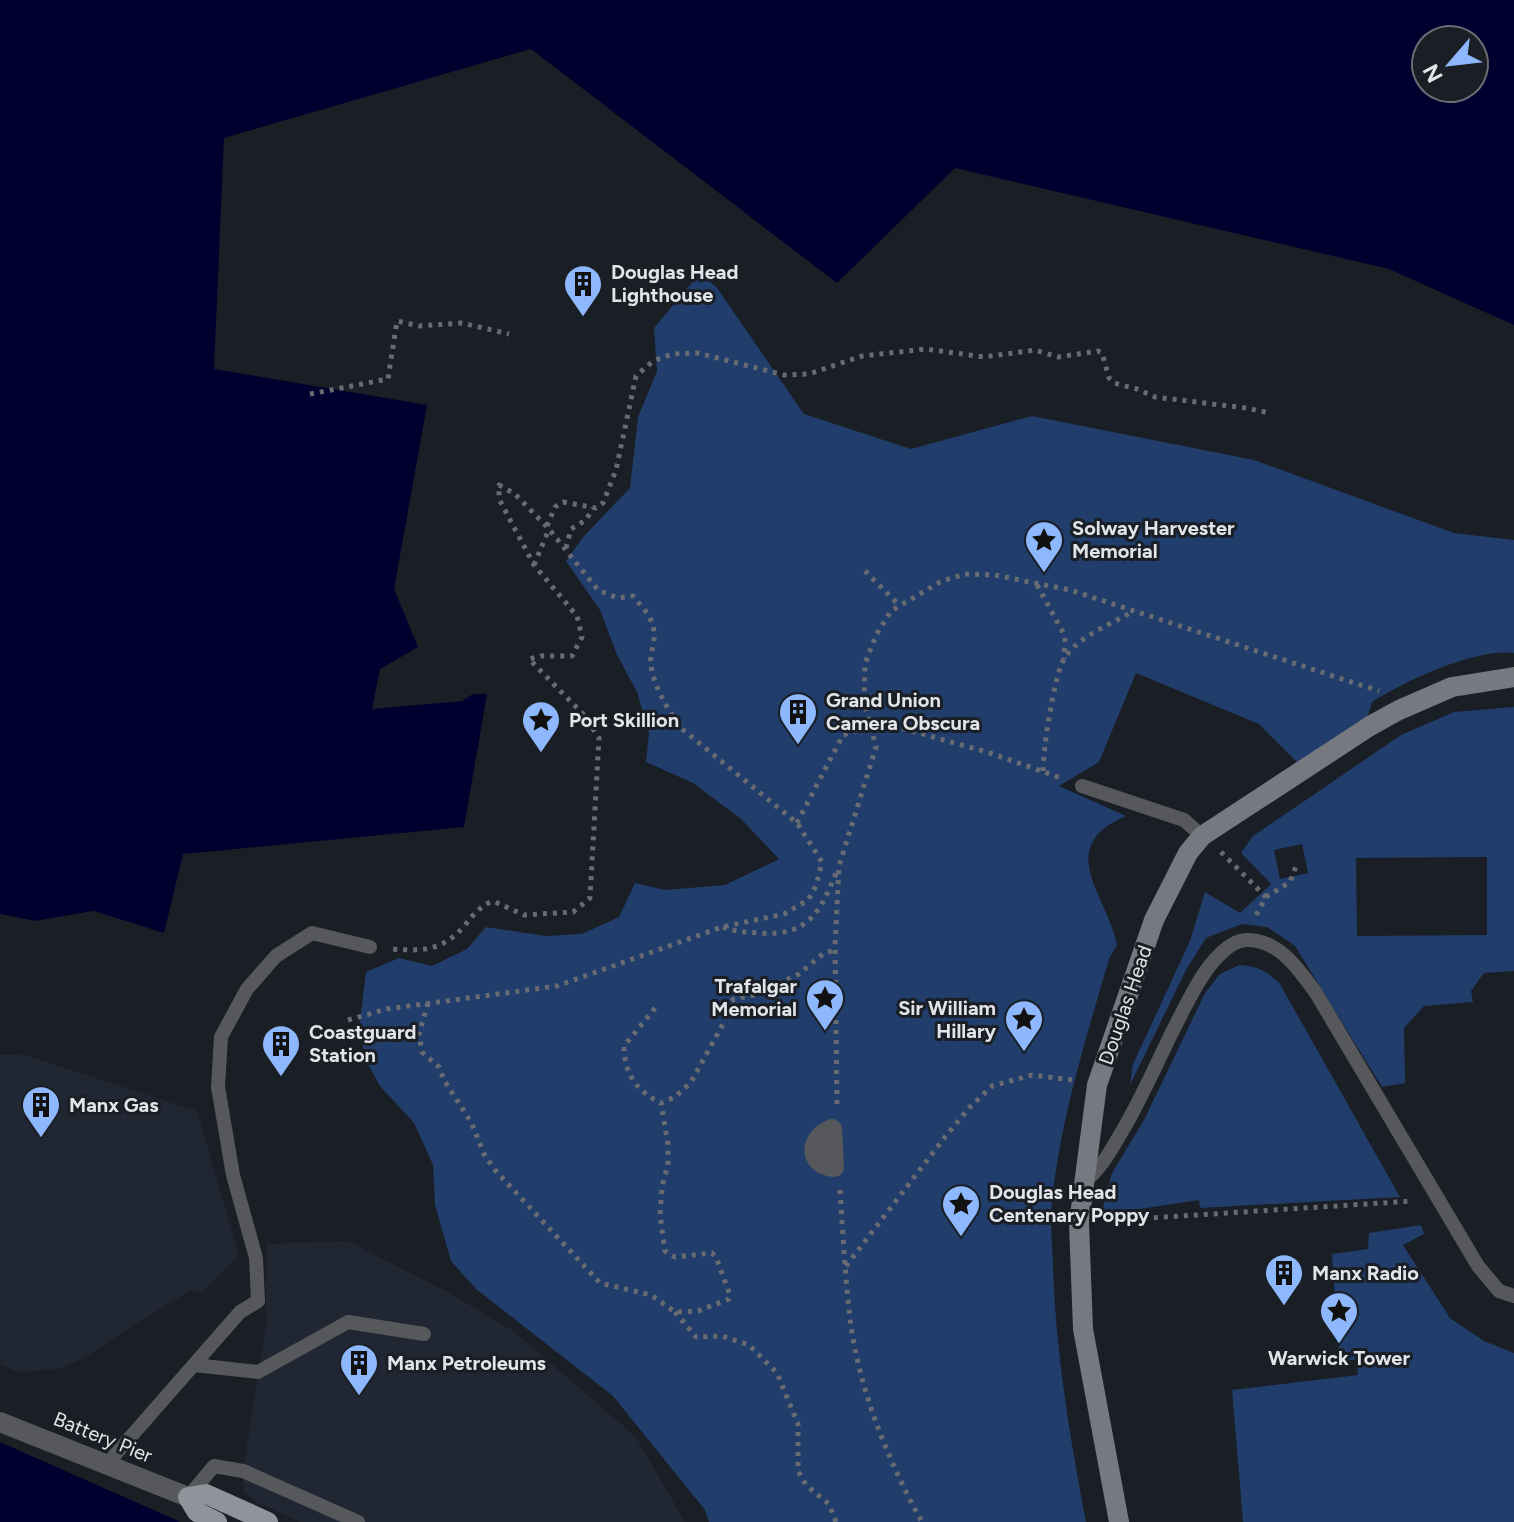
<svg xmlns="http://www.w3.org/2000/svg" width="1514" height="1522" font-family="Figtree,sans-serif">
<rect width="100%" height="100%" fill="#1a1e25"/>
<path fill="#202732" d="M 22,1054 L 197,1111 L 239,1255 L 202,1293 L 190,1290 L 80,1360 L 60,1368 L 28,1372 L 15,1371 L 0,1364 L 0,1055 Z
M 348,1241 L 446,1291 L 515,1332 L 636,1437 L 685,1522 L 300,1522 L 254,1501 L 244,1491 L 243,1471 L 266,1325 L 266,1244 Z"/>
<path fill="#213d6b" fill-rule="evenodd" d="M 700,273 L 717,288 L 804,414 L 911,449 L 1032,416 L 1254,460 L 1454,533 L 1514,540 L 1514,653 C 1475,648 1405,681 1372,702 L 1368,716 L 1298,763 L 1259,724 L 1136,673 L 1099,762 L 1059,786 L 1126,816 C 1053,847 1107,895 1117,945 L 1109,959 C 1086,1039 1060,1120 1052,1202 C 1050,1222 1052,1243 1053,1263 C 1055,1349 1070,1437 1086,1522 L 709,1522 L 705,1510 L 613,1396 L 476,1289 L 451,1261 L 435,1205 L 433,1165 L 414,1123 L 380,1086 L 366,1061 L 359,1029 L 366,972 L 399,958 L 432,966 L 467,949 L 486,927 L 545,936 L 582,934 L 619,917 L 635,883 L 665,890 L 725,885 L 779,859 L 741,819 L 693,783 L 646,762 L 649,733 L 637,692 L 617,655 L 600,610 L 566,561 L 584,536 L 630,488 L 638,417 L 657,371 L 654,328 Z
M 1514,707 L 1514,971 L 1484,973 L 1471,991 L 1473,1002 L 1424,1006 L 1404,1028 L 1405,1083 L 1382,1087 L 1295,946 L 1267,927 L 1242,924 L 1206,938 L 1186,970 L 1130,1085 L 1133,1064 L 1190,941 L 1205,892 L 1240,913 L 1271,884 L 1241,853 L 1253,836 L 1401,735 L 1454,712 ZM 1302,844 L 1308,873 L 1280,879 L 1274,850 ZM 1487,857 L 1487,935 L 1357,936 L 1356,858 Z
M 1239,965 C 1257,966 1267,971 1280,984 L 1400,1197 L 1200,1208 L 1199,1200 L 1101,1215 L 1112,1173 L 1144,1120 L 1205,993 L 1220,974 Z
M 1421,1225 L 1424,1234 L 1403,1245 L 1450,1318 L 1484,1341 L 1514,1353 L 1514,1522 L 1243,1522 L 1232,1390 L 1358,1375 L 1357,1360 L 1339,1360 L 1332,1254 L 1368,1249 L 1369,1233 Z"/>
<path fill="#00002f" fill-rule="evenodd" d="M 0,0 L 1514,0 L 1514,325 L 1389,269 L 955,168 L 837,283 L 531,49 L 224,138 L 214,369 L 427,405 L 394,589 L 418,647 L 380,669 L 372,709 L 462,701 L 473,694 L 487,694 L 464,827 L 183,854 L 164,933 L 94,911 L 35,921 L 0,914 ZM 1426,40 L 1474,40 L 1474,88 L 1426,88 Z
M 0,1442 L 176,1520 L 180,1522 L 0,1522 Z"/>
<path fill="#1a1e25" d="M 94,911 L 167,936 L 93,915 L 35,925 L 0,919 L 0,914 L 35,921 Z"/>
<g fill="none" stroke-linecap="round" stroke-linejoin="round">
<path stroke="#686b71" stroke-width="5" stroke-dasharray="4 6" stroke-linecap="butt" d="M 310,394 L 388,379 L 397,321 L 419,326 L 462,323 L 509,334
M 547,526 L 555,507 L 563,502 L 596,508 L 603,503 L 616,470 L 636,376 L 653,361 L 672,354 L 698,353 L 784,375 L 809,374 L 862,356 L 926,349 L 984,357 L 1035,350 L 1058,357 L 1098,351 L 1102,353 L 1109,378 L 1114,383 L 1137,389 L 1155,397 L 1246,408 L 1269,413
M 566,548 L 571,529 L 586,520 L 593,508
M 534,565 L 549,529
M 865,571 L 899,605
M 1037,585 L 1065,636 L 1064,659
M 1043,771 C 1043,750 1054,676 1064,659 C 1077,637 1111,624 1132,612
M 797,823 L 843,735 L 870,726 L 901,728 L 987,752 L 1061,778
M 1221,852 L 1266,897 L 1255,917
M 1266,897 L 1290,882 L 1296,866
M 723,927 C 735,932 747,932 760,933 C 808,936 820,913 836,873
M 428,1003 L 419,1034 L 422,1052 L 439,1067 L 444,1080 L 471,1122 L 485,1156 L 495,1170 L 600,1283 L 651,1295 L 675,1312 L 698,1311 L 729,1299 L 730,1295 L 716,1257 L 712,1253 L 675,1257 L 665,1251 L 660,1214 L 662,1186 L 668,1165 L 668,1144 L 661,1103
M 655,1008 L 624,1046 C 624,1073 636,1091 661,1103 L 675,1097 L 691,1082 L 723,1024 L 728,1004 L 734,999 L 754,995 L 799,974 L 824,953 L 835,950
M 348,1020 L 387,1009 L 557,986 L 722,927 L 784,914 L 808,900 L 816,886 L 822,862 L 797,823 L 682,729 C 668,710 655,689 651,666 C 649,655 655,645 654,634 C 654,618 642,607 633,596 L 617,598 L 598,590 L 549,529 L 515,494 L 499,485 L 499,499 L 534,565 L 577,616 L 582,637 L 572,656 L 541,656 L 529,659 L 583,714 L 599,738 L 590,898 L 573,912 L 524,915 L 493,901 C 479,907 474,914 465,925 C 442,952 422,951 391,949
M 837,1104 L 835,946 L 839,866 L 876,747 L 864,702 L 865,664 L 876,635 L 891,611 L 940,582 L 964,574 L 995,575 L 1070,590 L 1379,691
M 840,1190 C 843,1233 845,1276 850,1319 C 859,1389 888,1461 922,1522
M 1104,1221 L 1413,1201
M 846,1266 L 945,1137 L 969,1108 L 992,1086 L 1032,1075 L 1072,1080
M 675,1312 L 696,1337 L 722,1336 L 749,1345 L 777,1373 L 798,1424 L 798,1471 L 806,1485 L 829,1504 L 836,1522"/>
<path stroke="#56585c" stroke-width="14" d="M 1082,786 L 1184,820 L 1202,836
M 1084,1182 C 1103,1167 1112,1148 1124,1128 C 1151,1081 1170,1031 1197,985 C 1206,969 1226,941 1246,940 C 1279,939 1299,970 1316,993 L 1478,1266 L 1499,1291 L 1514,1296
M 194,1365 L 258,1372 L 348,1322 L 424,1334
M 106,1465 L 240,1312 L 258,1301 L 256,1258 L 233,1175 L 218,1087 L 221,1037 L 247,989 L 276,956 L 312,933 L 370,947
M 188,1497 L 214,1466 L 243,1471 L 358,1522"/>
<path stroke="#56585c" stroke-width="20" d="M 832,1129 L 834,1167 C 807,1164 809,1138 832,1129 Z
M 0,1422 L 188,1497"/>
<path stroke="#76797f" stroke-width="20" d="M 1119,1522 L 1083,1329 L 1079,1223 L 1097,1085 L 1154,920 L 1188,853 L 1202,836 L 1370,726 L 1399,710 L 1452,687 L 1514,677"/>
<path stroke="#8f939a" stroke-width="20" d="M 217,1522 L 197,1512 L 188,1497 L 206,1494 L 268,1522"/>
</g>
<defs>
<g id="building-pin" transform="scale(2)"><path d="M0 17L-7.5 6A9.5 9.5 0 1 1 7.5 6Z" fill="#8eb8fd" stroke="#1a1e25"/><path d="M-4-6H4V6H1V3H-1V6H-4ZM-2.5-4.3h1.7v1.8h-1.7ZM.8-4.3h1.7v1.8H.8ZM-2.5-1h1.7V.8h-1.7ZM.8-1h1.7V.8H.8Z" fill="#111"/></g>
<g id="sight-pin" transform="scale(2)"><path d="M0 17L-7.5 6A9.5 9.5 0 1 1 7.5 6Z" fill="#8eb8fd" stroke="#1a1e25"/><path d="M0-6L1.8-2.2L6-1.7L2.9 1.2L3.7 5.4L0 3.3L-3.7 5.4L-2.9 1.2L-6-1.7L-1.8-2.2Z" fill="#111"/></g>
</defs>
<g fill-rule="evenodd">
<use href="#building-pin" x="583" y="284"/>
<use href="#sight-pin" x="1044" y="540"/>
<use href="#building-pin" x="798" y="712"/>
<use href="#sight-pin" x="541" y="720"/>
<use href="#sight-pin" x="825" y="998"/>
<use href="#sight-pin" x="1024" y="1019"/>
<use href="#building-pin" x="281" y="1044"/>
<use href="#building-pin" x="41" y="1105"/>
<use href="#sight-pin" x="961" y="1204"/>
<use href="#building-pin" x="1284" y="1273"/>
<use href="#sight-pin" x="1339" y="1311"/>
<use href="#building-pin" x="359" y="1363"/>
</g>
<g text-anchor="middle" dominant-baseline="central" stroke-width="6" stroke-linejoin="round" paint-order="stroke">
<g font-size="20" font-weight="bold" fill="#e2e4e9" stroke="#1a1e25" text-anchor="start">
<text x="611" y="272">Douglas Head<tspan x="611" dy="23">Lighthouse</tspan></text>
<text x="1072" y="528">Solway Harvester<tspan x="1072" dy="23">Memorial</tspan></text>
<text x="826" y="700">Grand Union<tspan x="826" dy="23">Camera Obscura</tspan></text>
<text x="569" y="720">Port Skillion</text>
<text x="797" y="986" text-anchor="end">Trafalgar<tspan x="797" dy="23">Memorial</tspan></text>
<text x="996" y="1008" text-anchor="end">Sir William<tspan x="996" dy="23">Hillary</tspan></text>
<text x="309" y="1032">Coastguard<tspan x="309" dy="23">Station</tspan></text>
<text x="69" y="1105">Manx Gas</text>
<text x="989" y="1192">Douglas Head<tspan x="989" dy="23">Centenary Poppy</tspan></text>
<text x="1312" y="1273">Manx Radio</text>
<text x="1339" y="1358" text-anchor="middle">Warwick Tower</text>
<text x="387" y="1363">Manx Petroleums</text>
</g>
<g font-size="20" fill="#e2e4e9" stroke="#1a1e25">
<text transform="translate(1125 1005) rotate(-71)">Douglas Head</text>
<text transform="translate(103 1437) rotate(22)">Battery Pier</text>
</g>
</g>
<g transform="translate(1450 64) rotate(242)"><circle r="38" fill="#1a1e25" stroke="#6a6d73" stroke-width="2"/>
<path d="M0-6L14 30L0 20L-14 30Z" fill="#8eb8fd"/>
<text y="-12" font-size="22" font-weight="bold" text-anchor="middle" fill="#e2e4e9">N</text>
</g>
</svg>
